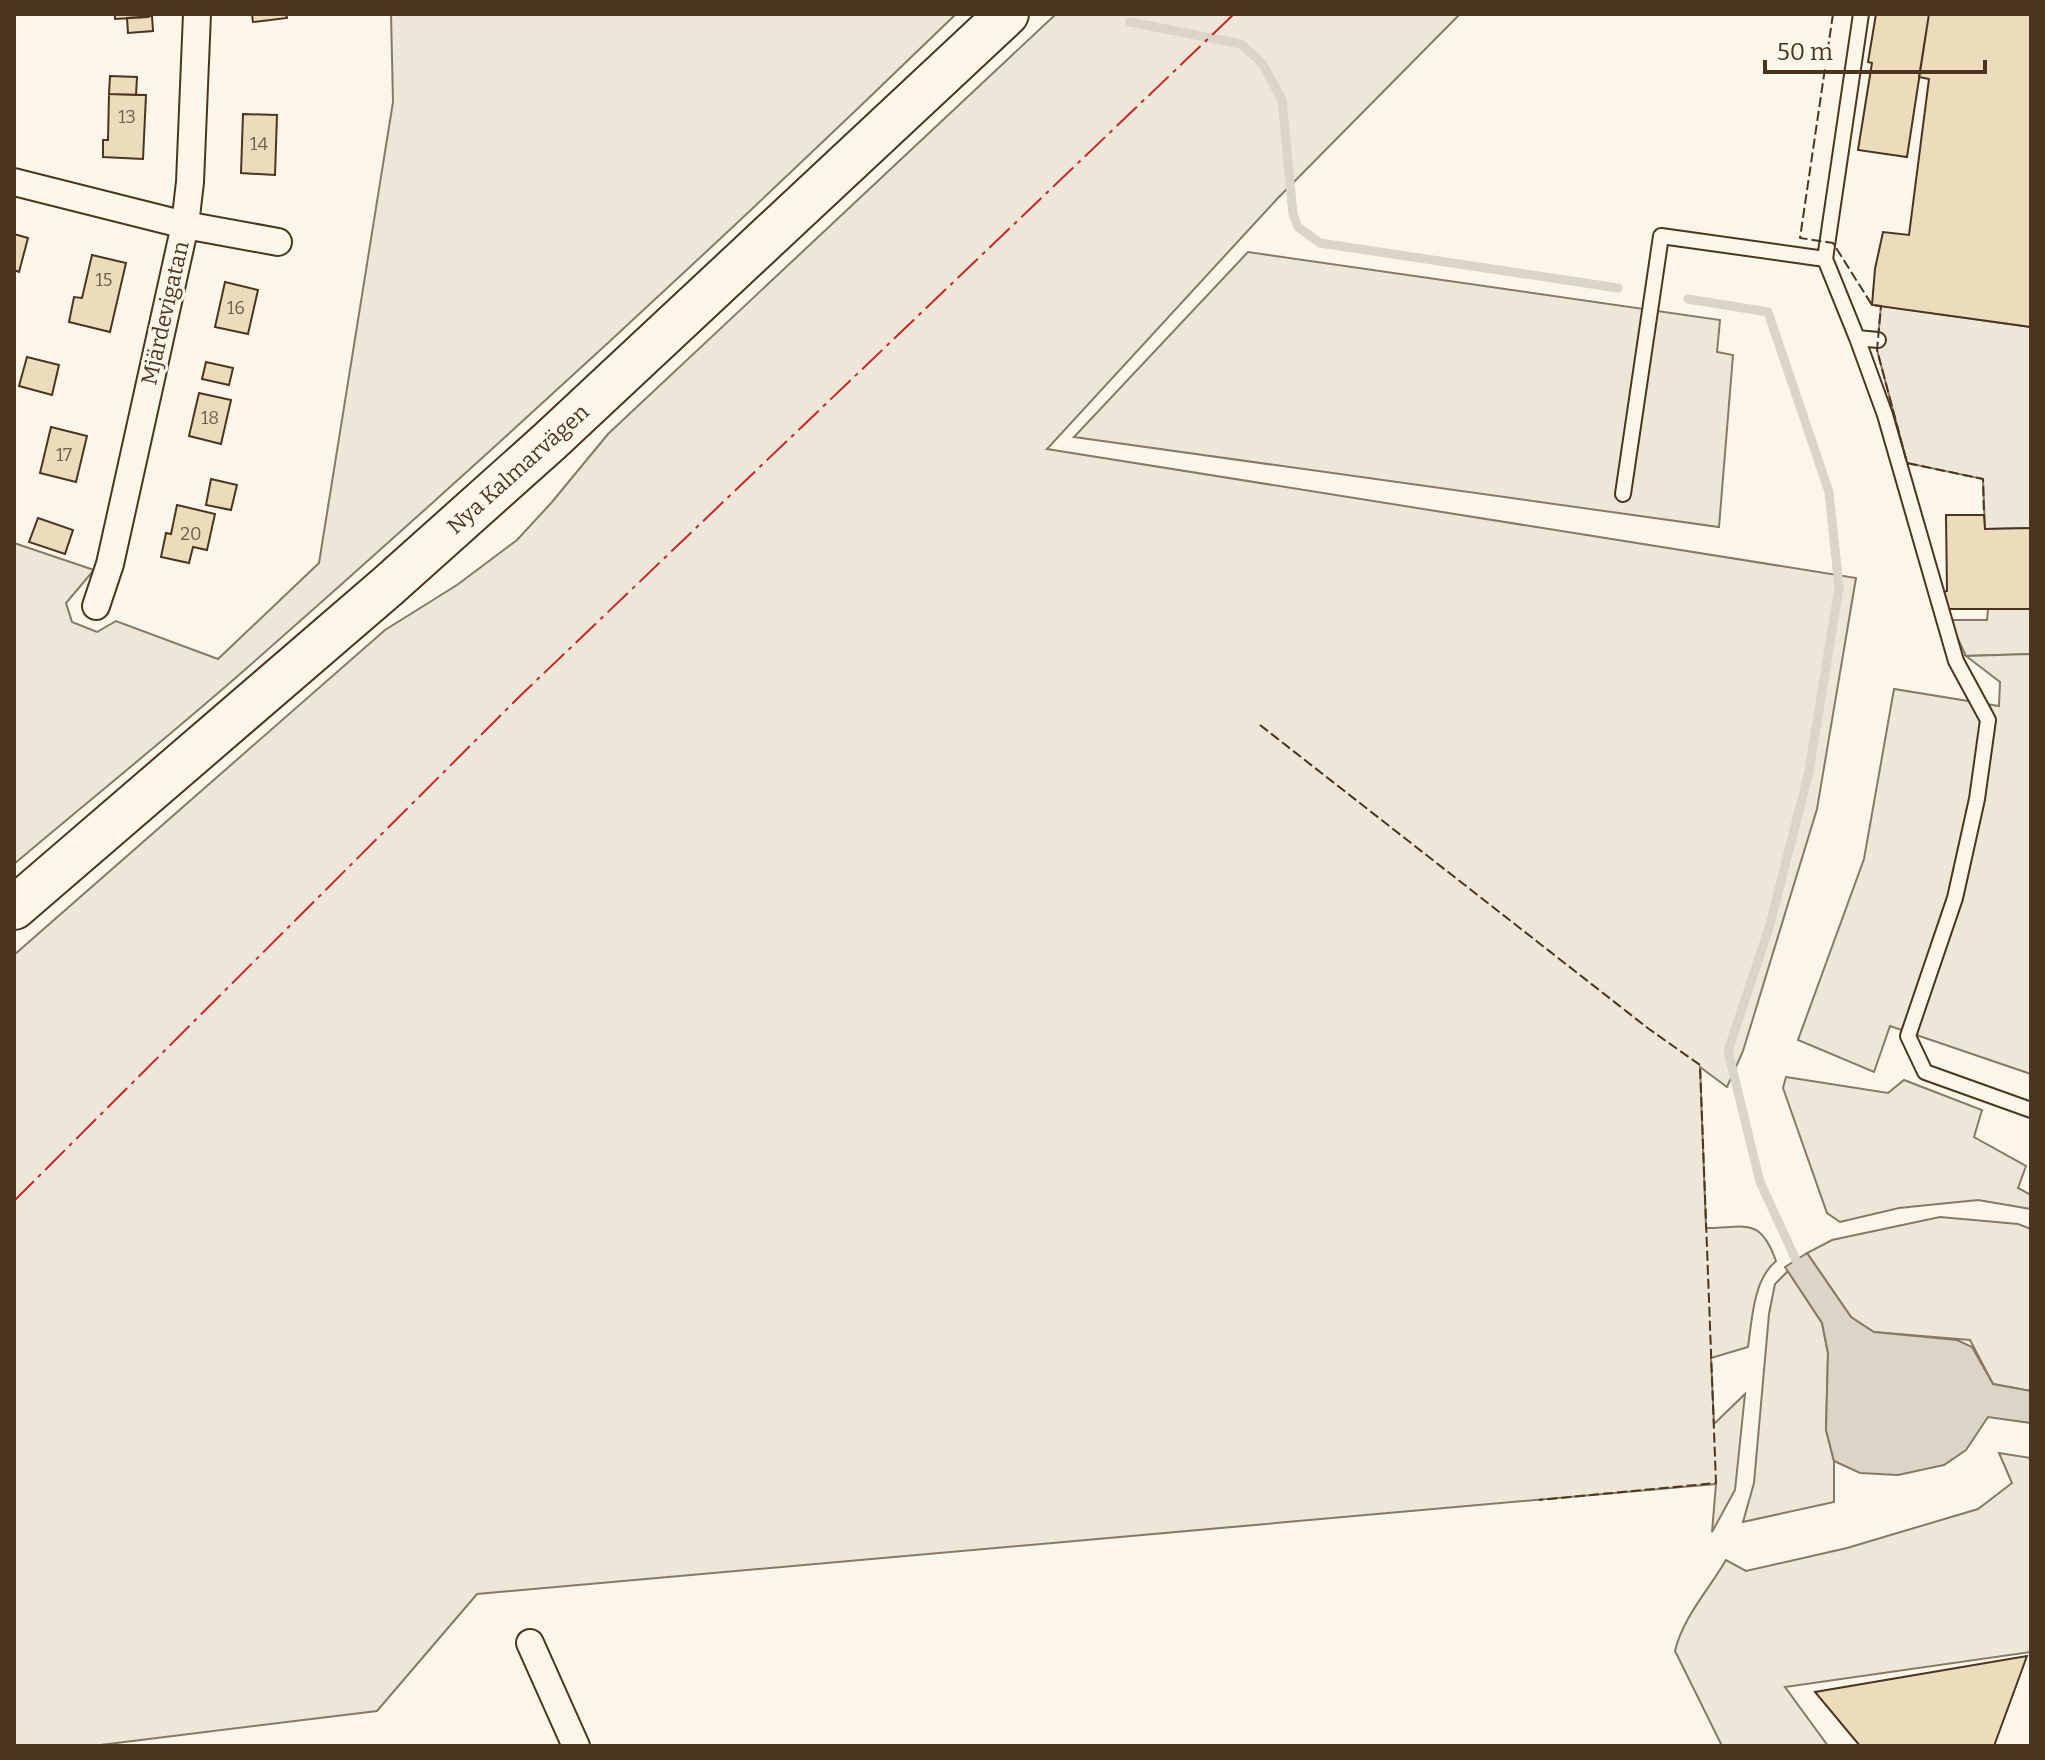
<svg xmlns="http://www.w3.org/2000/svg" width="2045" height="1760" font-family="Bitter,serif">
<rect width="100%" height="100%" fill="#fbf6e9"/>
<path fill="#ede6d9" stroke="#887966" stroke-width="2" d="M 391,14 L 956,14 C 726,237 489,455 248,667 C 172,734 92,798 14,864 L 14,543 L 94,570 L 66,603 L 72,622 L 97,632 L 116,621 L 218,659 L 319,563 L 393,102 Z
M 1056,14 L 1460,14 L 1277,199 L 1047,449 L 1856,578 L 1817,809 L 1743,1051 L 1727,1087 L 1700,1067 L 1706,1228 C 1746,1228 1760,1216 1776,1261 C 1753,1280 1752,1320 1748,1347 L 1711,1358 L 1714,1424 L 1745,1394 L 1735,1490 L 1712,1532 L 1716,1484 L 477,1594 L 377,1711 L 92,1746 L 14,1746 L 14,955 L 385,630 L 457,585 L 517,540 L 552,502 L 608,434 Z
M 1881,306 L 2031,327 L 2031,528 L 1985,529 L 1983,479 L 1907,463 L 1877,350 Z
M 1988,609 L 2031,609 L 2031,654 L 1966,656 L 1949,620 L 1987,620 Z
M 1786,1077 L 1888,1093 L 1904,1080 L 1982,1110 L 1974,1137 L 2026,1166 L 2018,1188 L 2031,1195 L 2031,1209 L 1978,1200 L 1899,1208 L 1840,1222 L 1827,1213 L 1783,1088 Z
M 1940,1217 L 2018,1224 L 2031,1229 L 2031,1391 L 1993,1384 L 1970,1340 L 1873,1332 L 1851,1317 L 1807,1253 L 1832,1240 Z
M 1788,1271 L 1822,1323 L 1828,1353 L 1826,1430 L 1834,1461 L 1834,1502 L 1743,1522 L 1754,1483 L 1769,1314 L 1775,1284 Z
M 1999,1453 L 2031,1458 L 2031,1652 L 1785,1687 L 1828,1746 L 1722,1746 L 1675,1651 C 1683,1617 1708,1591 1726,1560 L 1746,1571 L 1847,1548 L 1978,1509 L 2012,1483 Z"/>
<path fill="#ede7d9" stroke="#887966" stroke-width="2" d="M 1248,252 L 1720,320 L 1717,352 L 1733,355 L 1719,527 L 1074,437 Z
M 2031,654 L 2031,1074 L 1890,1026 L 1874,1072 L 1798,1040 L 1864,859 L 1894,689 L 1999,706 L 2000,682 L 1966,656 Z"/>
<path fill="#dcd4c6" stroke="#887966" stroke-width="2" d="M 1807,1253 L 1851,1317 L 1874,1332 L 1957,1340 L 1972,1347 L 1993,1384 L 2031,1391 L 2031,1423 L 1988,1417 L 1966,1450 L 1944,1465 L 1898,1475 L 1860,1473 L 1834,1461 L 1826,1430 L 1828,1353 L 1822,1323 L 1785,1267 Z"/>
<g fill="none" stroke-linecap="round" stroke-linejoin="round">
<path stroke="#dcd4c6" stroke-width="9" d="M 1130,22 L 1241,44 L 1262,63 L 1282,100 L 1293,214 L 1298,227 L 1320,243 L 1618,288
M 1688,299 L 1768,312 L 1829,492 L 1839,587 L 1809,771 L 1770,925 L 1728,1051 L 1760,1182 L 1796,1260"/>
</g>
<path fill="#ecdcbc" stroke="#4a3520" stroke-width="2" d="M 115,14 L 148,14 L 148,17 L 115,19 Z
M 252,14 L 286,14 L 287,18 L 253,22 Z
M 1876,14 L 1929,14 L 1907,157 L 1858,150 L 1872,63 L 1868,62 Z
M 1929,14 L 2031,14 L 2031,327 L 1872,305 L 1875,269 L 1883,232 L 1909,235 L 1929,79 L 1919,77 Z
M 152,16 L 153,31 L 128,33 L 127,18 Z
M 110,76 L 137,77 L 136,95 L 109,94 Z
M 109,94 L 146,95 L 143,159 L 103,157 L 103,140 L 108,140 Z
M 243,114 L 277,115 L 275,175 L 241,173 Z
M 14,234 L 28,238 L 19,272 L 14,270 Z
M 92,255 L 126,263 L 110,332 L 69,322 L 74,297 L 82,298 Z
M 225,282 L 258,290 L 248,334 L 215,327 Z
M 27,357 L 59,365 L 52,395 L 19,386 Z
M 206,362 L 233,368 L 229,385 L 202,379 Z
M 199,393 L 231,400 L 221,444 L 189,436 Z
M 51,427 L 87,436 L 76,482 L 40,473 Z
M 211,479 L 237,485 L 231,510 L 206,505 Z
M 177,505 L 215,514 L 207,550 L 193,547 L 189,563 L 161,557 L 166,533 L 171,534 Z
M 1946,515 L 1984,515 L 1985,529 L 2031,528 L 2031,609 L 1944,609 L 1943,592 L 1947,591 Z
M 38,518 L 73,530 L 65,554 L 29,542 Z
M 2027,1656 L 1994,1746 L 1860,1746 L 1815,1692 Z"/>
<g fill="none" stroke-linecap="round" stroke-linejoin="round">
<g stroke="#4a3520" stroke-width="18">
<path id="service" d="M 1861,14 L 1825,259 L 1857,338 L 1885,415 L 1956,661 L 1988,720 L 1977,799 L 1955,898 L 1908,1036 L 1925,1072 L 2031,1110
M 1857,338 L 1878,340
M 1623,494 L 1661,236 L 1825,259"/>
</g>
<g stroke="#4a3520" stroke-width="30">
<path id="minor" d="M 14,182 L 185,225 L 278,242
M 96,606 L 110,564 L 185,225 L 190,182 L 197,14
M 530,1643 L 576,1746"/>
</g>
<g stroke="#4a3520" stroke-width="46">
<path id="primary" d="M 14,908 L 388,586 L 550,441 L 1007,14"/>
</g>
<use href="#service" stroke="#fbf6e9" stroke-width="14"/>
<use href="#minor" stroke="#fbf6e9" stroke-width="26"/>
<use href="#primary" stroke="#fbf6e9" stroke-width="42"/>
<path stroke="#4a3520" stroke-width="2" stroke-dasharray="10 4" stroke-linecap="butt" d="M 1833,14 L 1800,238 L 1833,243 L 1872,305 L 1881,306 L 1877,350 L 1907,463 L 1983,479 L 1984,517
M 1260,725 L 1649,1029 L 1700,1065 L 1716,1483 L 1539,1500"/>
<path stroke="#c62828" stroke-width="2" stroke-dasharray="28 6 4 6" stroke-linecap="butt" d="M 14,1201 L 519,697 L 1234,14"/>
</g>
<g text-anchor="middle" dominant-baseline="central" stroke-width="6" stroke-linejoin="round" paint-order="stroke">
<g font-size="18" fill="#725f47">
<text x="127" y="117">13</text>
<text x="259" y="144">14</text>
<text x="104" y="280">15</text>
<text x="236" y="308">16</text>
<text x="210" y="418">18</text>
<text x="64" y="455">17</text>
<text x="191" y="534">20</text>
</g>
<g font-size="22" fill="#4a3520" stroke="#fbf6e9">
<text transform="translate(165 313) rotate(-77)">Mjärdevigatan</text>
<text transform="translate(518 469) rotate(-42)">Nya Kalmarvägen</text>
</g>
</g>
<rect width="2045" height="1760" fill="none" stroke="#4a3520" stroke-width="32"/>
<path d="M1765 60v12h220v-12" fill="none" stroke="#4a3520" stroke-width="4"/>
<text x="1777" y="60" font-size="24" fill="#4a3520" stroke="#fbf6e9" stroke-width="6" paint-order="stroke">50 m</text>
</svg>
